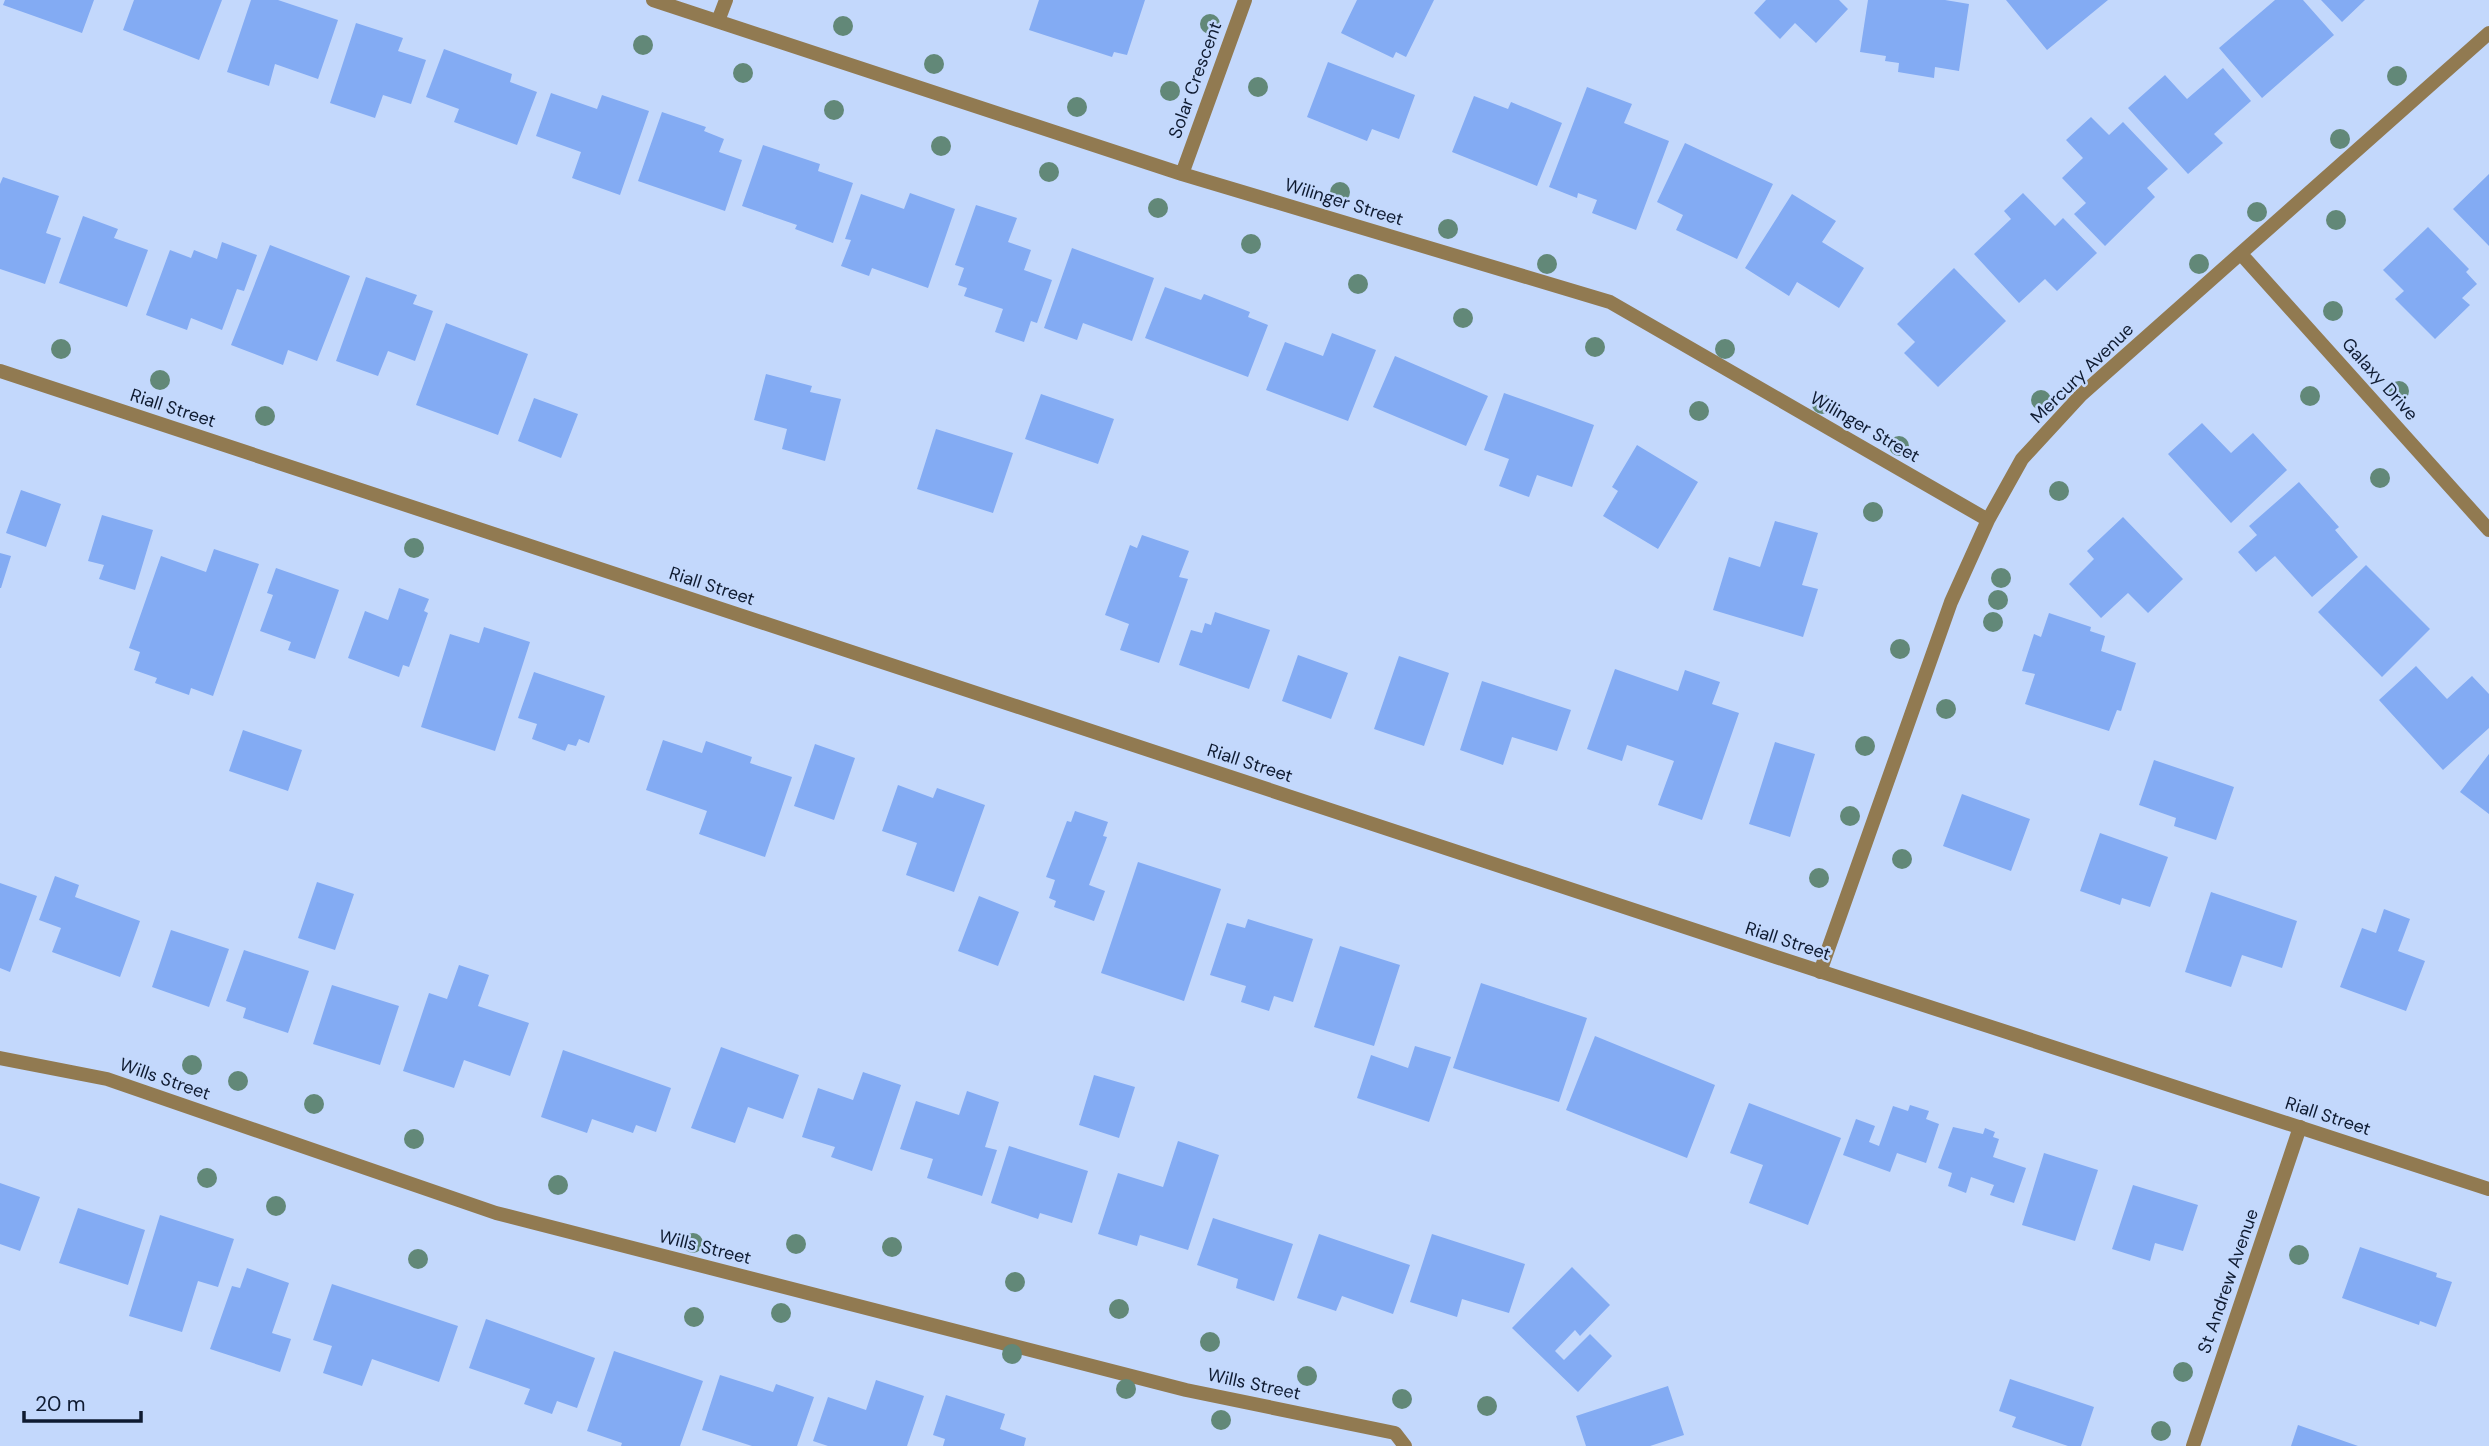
<svg xmlns="http://www.w3.org/2000/svg" width="2489" height="1446" font-family="'DM Sans',sans-serif">
<rect width="100%" height="100%" fill="#c3d8fc"/>
<path fill="#83abf3" d="M 5,0 L 94,0 L 82,33 L 3,5 Z
M 134,0 L 222,0 L 199,60 L 123,30 Z
M 251,0 L 278,0 L 338,20 L 318,79 L 275,64 L 269,86 L 227,72 Z
M 1039,0 L 1145,0 L 1127,55 L 1114,52 L 1112,57 L 1029,30 Z
M 1357,0 L 1434,0 L 1406,57 L 1396,52 L 1393,58 L 1341,33 Z
M 1766,0 L 1839,0 L 1848,9 L 1816,43 L 1795,23 L 1780,39 L 1754,13 Z
M 1868,0 L 1945,0 L 1969,4 L 1959,71 L 1935,67 L 1934,78 L 1898,72 L 1899,63 L 1885,61 L 1886,56 L 1860,52 Z
M 2006,0 L 2108,0 L 2047,50 Z
M 2275,0 L 2303,0 L 2334,35 L 2262,98 L 2219,48 Z
M 2321,0 L 2365,0 L 2342,22 Z
M 356,23 L 403,38 L 398,51 L 426,60 L 411,104 L 383,95 L 375,118 L 330,103 Z
M 444,49 L 512,74 L 510,82 L 537,92 L 517,145 L 454,122 L 459,109 L 426,97 Z
M 1328,62 L 1415,95 L 1399,139 L 1372,129 L 1367,141 L 1307,117 Z
M 2223,68 L 2251,101 L 2214,134 L 2223,143 L 2188,174 L 2128,108 L 2165,75 L 2187,99 Z
M 1587,87 L 1632,104 L 1624,123 L 1669,141 L 1636,230 L 1592,213 L 1597,200 L 1578,193 L 1577,198 L 1549,187 Z
M 551,93 L 597,109 L 602,95 L 649,111 L 620,195 L 572,178 L 581,152 L 536,136 Z
M 1474,96 L 1508,109 L 1511,102 L 1562,123 L 1537,186 L 1452,152 Z
M 662,112 L 706,127 L 704,131 L 724,139 L 719,152 L 742,160 L 725,211 L 638,181 Z
M 2091,117 L 2109,135 L 2123,122 L 2168,169 L 2147,188 L 2155,197 L 2105,246 L 2074,214 L 2086,203 L 2062,178 L 2083,158 L 2066,140 Z
M 1685,143 L 1773,184 L 1737,259 L 1676,230 L 1683,215 L 1657,202 Z
M 763,145 L 820,164 L 818,171 L 853,183 L 833,243 L 795,229 L 797,225 L 742,206 Z
M 2489,174 L 2489,246 L 2453,209 Z
M 3,177 L 59,196 L 46,233 L 61,238 L 45,284 L 0,269 L 0,184 Z
M 910,193 L 955,209 L 928,288 L 872,268 L 869,276 L 841,266 L 851,240 L 845,239 L 861,194 L 904,209 Z
M 2023,193 L 2055,226 L 2063,218 L 2097,253 L 2057,291 L 2045,279 L 2019,303 L 1974,254 L 2011,219 L 2004,211 Z
M 1792,194 L 1836,221 L 1822,242 L 1864,268 L 1839,308 L 1797,282 L 1789,296 L 1745,268 Z
M 976,205 L 1017,218 L 1008,242 L 1031,250 L 1024,270 L 1052,280 L 1037,323 L 1031,321 L 1024,342 L 995,332 L 1003,309 L 964,296 L 967,288 L 958,285 L 964,268 L 955,265 Z
M 83,216 L 118,229 L 114,238 L 148,250 L 127,307 L 59,283 Z
M 2428,227 L 2469,269 L 2466,272 L 2477,284 L 2462,298 L 2470,305 L 2435,339 L 2395,299 L 2404,291 L 2383,270 Z
M 222,242 L 257,255 L 244,291 L 237,289 L 222,330 L 191,318 L 187,330 L 146,315 L 170,250 L 191,258 L 194,250 L 217,259 Z
M 270,245 L 350,276 L 317,361 L 288,350 L 283,365 L 231,345 Z
M 1072,248 L 1154,278 L 1132,341 L 1083,323 L 1077,340 L 1044,328 Z
M 1954,268 L 2006,321 L 1938,387 L 1904,353 L 1915,342 L 1897,324 Z
M 366,277 L 417,295 L 413,304 L 433,311 L 415,361 L 388,351 L 378,376 L 336,361 Z
M 1165,287 L 1201,300 L 1204,294 L 1250,312 L 1248,317 L 1268,325 L 1248,377 L 1145,338 Z
M 446,323 L 528,354 L 498,435 L 416,405 Z
M 1332,333 L 1376,350 L 1348,421 L 1266,390 L 1285,342 L 1323,356 Z
M 1395,356 L 1488,396 L 1466,446 L 1373,407 Z
M 766,374 L 812,386 L 810,392 L 841,399 L 825,461 L 782,449 L 787,429 L 754,420 Z
M 1504,393 L 1594,425 L 1572,487 L 1537,475 L 1529,497 L 1499,486 L 1509,459 L 1484,450 Z
M 1041,394 L 1114,419 L 1098,464 L 1025,439 Z
M 534,398 L 578,414 L 561,458 L 518,441 Z
M 2202,423 L 2231,453 L 2253,433 L 2287,470 L 2231,523 L 2168,454 Z
M 936,429 L 1013,453 L 993,513 L 917,489 Z
M 1637,445 L 1698,482 L 1658,549 L 1603,516 L 1618,491 L 1612,487 Z
M 2299,482 L 2339,527 L 2335,530 L 2358,557 L 2312,597 L 2275,556 L 2256,572 L 2238,552 L 2257,535 L 2249,526 Z
M 21,490 L 61,504 L 46,547 L 6,533 Z
M 102,515 L 153,530 L 135,590 L 99,579 L 104,565 L 88,561 Z
M 2123,517 L 2183,579 L 2148,613 L 2128,593 L 2101,618 L 2069,584 L 2094,559 L 2087,551 Z
M 1775,521 L 1818,533 L 1802,585 L 1818,589 L 1803,637 L 1713,610 L 1729,557 L 1760,567 Z
M 1142,535 L 1189,551 L 1179,577 L 1188,579 L 1159,663 L 1120,650 L 1129,624 L 1105,615 L 1130,545 L 1137,548 Z
M 214,549 L 259,564 L 213,696 L 191,688 L 189,695 L 155,683 L 157,678 L 134,670 L 140,652 L 129,648 L 161,556 L 206,572 Z
M 0,553 L 11,556 L 1,588 L 0,588 Z
M 2366,565 L 2430,629 L 2382,677 L 2318,612 Z
M 276,568 L 339,590 L 315,659 L 288,650 L 291,642 L 260,631 L 273,595 L 267,593 Z
M 399,588 L 429,599 L 424,611 L 428,613 L 409,667 L 403,665 L 399,677 L 348,658 L 365,611 L 388,620 Z
M 1215,612 L 1270,630 L 1249,689 L 1179,665 L 1191,630 L 1202,633 L 1205,623 L 1211,625 Z
M 2049,613 L 2091,627 L 2090,631 L 2105,636 L 2101,651 L 2136,663 L 2121,711 L 2117,710 L 2109,731 L 2025,704 L 2035,674 L 2022,671 L 2034,634 L 2041,637 Z
M 484,627 L 530,642 L 495,751 L 421,727 L 450,634 L 479,643 Z
M 1298,655 L 1348,673 L 1331,719 L 1282,701 Z
M 1399,656 L 1449,673 L 1424,746 L 1374,729 Z
M 2416,666 L 2447,699 L 2472,676 L 2489,694 L 2489,728 L 2443,770 L 2379,700 Z
M 1615,669 L 1678,691 L 1685,670 L 1720,682 L 1712,704 L 1739,713 L 1702,820 L 1658,805 L 1674,761 L 1627,745 L 1622,761 L 1587,749 Z
M 534,672 L 605,696 L 589,743 L 579,739 L 576,746 L 568,744 L 565,751 L 532,739 L 537,724 L 518,718 Z
M 1482,681 L 1571,710 L 1557,751 L 1512,737 L 1503,765 L 1460,750 Z
M 243,730 L 302,750 L 288,791 L 229,771 Z
M 663,740 L 702,753 L 706,741 L 752,757 L 750,763 L 792,777 L 765,857 L 699,834 L 707,811 L 646,790 Z
M 1775,742 L 1815,754 L 1790,837 L 1749,824 Z
M 815,744 L 855,758 L 834,820 L 794,806 Z
M 2489,754 L 2489,814 L 2460,792 Z
M 2154,760 L 2234,787 L 2216,840 L 2174,826 L 2176,818 L 2139,805 Z
M 898,785 L 933,798 L 937,788 L 985,805 L 954,892 L 906,875 L 917,843 L 882,831 Z
M 1962,794 L 2030,819 L 2011,871 L 1943,846 Z
M 1075,811 L 1108,822 L 1103,836 L 1107,837 L 1089,885 L 1105,891 L 1094,921 L 1054,907 L 1056,901 L 1049,898 L 1055,880 L 1046,877 L 1067,821 L 1071,822 Z
M 2100,833 L 2168,857 L 2150,907 L 2122,898 L 2120,905 L 2080,891 Z
M 1138,862 L 1221,889 L 1184,1001 L 1101,973 Z
M 55,876 L 79,885 L 75,897 L 140,921 L 120,977 L 52,952 L 61,928 L 39,920 Z
M 317,882 L 354,894 L 335,950 L 298,938 Z
M 0,883 L 37,896 L 10,972 L 0,968 Z
M 2211,892 L 2297,921 L 2282,968 L 2242,955 L 2231,987 L 2185,972 Z
M 979,896 L 1019,912 L 998,966 L 958,951 Z
M 2384,909 L 2410,919 L 2398,951 L 2425,961 L 2406,1011 L 2340,987 L 2362,928 L 2376,933 Z
M 1248,919 L 1313,939 L 1293,1002 L 1274,996 L 1269,1011 L 1241,1002 L 1246,986 L 1210,975 L 1227,923 L 1245,928 Z
M 171,930 L 229,949 L 209,1007 L 152,987 Z
M 1340,946 L 1400,965 L 1374,1046 L 1314,1027 Z
M 244,950 L 309,971 L 288,1033 L 243,1018 L 246,1008 L 226,1001 Z
M 459,965 L 489,975 L 478,1006 L 529,1023 L 510,1076 L 464,1060 L 454,1088 L 403,1071 L 429,993 L 447,999 Z
M 1481,983 L 1587,1018 L 1559,1102 L 1453,1068 Z
M 332,985 L 399,1006 L 380,1065 L 313,1044 Z
M 1595,1036 L 1715,1085 L 1687,1158 L 1566,1110 Z
M 1415,1046 L 1451,1057 L 1429,1122 L 1357,1098 L 1371,1055 L 1408,1068 Z
M 721,1047 L 799,1075 L 783,1119 L 748,1107 L 735,1143 L 691,1128 Z
M 563,1050 L 671,1088 L 656,1132 L 636,1125 L 633,1133 L 592,1119 L 587,1133 L 541,1117 Z
M 863,1072 L 901,1085 L 872,1171 L 831,1157 L 835,1147 L 802,1137 L 818,1088 L 853,1100 Z
M 1094,1075 L 1135,1087 L 1119,1138 L 1079,1125 Z
M 967,1091 L 999,1102 L 985,1147 L 997,1150 L 982,1196 L 927,1178 L 933,1159 L 900,1149 L 916,1101 L 959,1115 Z
M 1749,1103 L 1841,1138 L 1808,1225 L 1749,1203 L 1763,1165 L 1730,1153 Z
M 1910,1105 L 1929,1111 L 1926,1119 L 1939,1124 L 1926,1163 L 1897,1153 L 1890,1172 L 1843,1155 L 1856,1119 L 1875,1126 L 1869,1142 L 1879,1146 L 1893,1106 L 1908,1111 Z
M 1953,1127 L 1983,1134 L 1985,1128 L 1995,1132 L 1993,1137 L 1999,1139 L 1993,1157 L 2026,1168 L 2014,1203 L 1990,1195 L 1994,1185 L 1971,1177 L 1966,1193 L 1948,1186 L 1952,1173 L 1938,1168 Z
M 1178,1141 L 1219,1155 L 1188,1250 L 1140,1235 L 1137,1246 L 1098,1234 L 1118,1173 L 1163,1187 Z
M 1009,1146 L 1088,1171 L 1072,1223 L 1040,1213 L 1038,1219 L 991,1203 Z
M 2044,1153 L 2098,1170 L 2075,1241 L 2022,1225 Z
M 0,1183 L 40,1197 L 20,1251 L 0,1244 Z
M 2133,1185 L 2198,1205 L 2183,1251 L 2155,1243 L 2150,1261 L 2112,1249 Z
M 78,1208 L 145,1230 L 128,1285 L 59,1263 Z
M 160,1215 L 234,1239 L 218,1287 L 198,1281 L 182,1332 L 129,1316 Z
M 1213,1218 L 1293,1244 L 1274,1301 L 1236,1288 L 1238,1279 L 1197,1265 Z
M 1319,1234 L 1410,1265 L 1393,1314 L 1342,1296 L 1336,1311 L 1297,1298 Z
M 1432,1234 L 1525,1264 L 1509,1313 L 1462,1299 L 1457,1317 L 1410,1302 Z
M 2360,1247 L 2437,1273 L 2436,1277 L 2452,1282 L 2436,1327 L 2420,1321 L 2419,1325 L 2342,1298 Z
M 1572,1267 L 1610,1305 L 1580,1336 L 1575,1330 L 1555,1351 L 1564,1360 L 1590,1334 L 1612,1356 L 1578,1392 L 1512,1328 Z
M 247,1268 L 289,1283 L 272,1333 L 291,1339 L 280,1372 L 210,1349 L 232,1286 L 240,1288 Z
M 332,1284 L 458,1326 L 439,1382 L 372,1359 L 362,1386 L 323,1373 L 332,1346 L 313,1340 Z
M 486,1319 L 595,1358 L 577,1408 L 557,1401 L 552,1414 L 524,1404 L 530,1389 L 469,1368 Z
M 614,1351 L 703,1381 L 680,1446 L 621,1446 L 622,1443 L 587,1431 Z
M 720,1375 L 773,1392 L 776,1384 L 814,1397 L 797,1446 L 752,1446 L 702,1430 Z
M 2010,1379 L 2094,1407 L 2081,1446 L 2068,1446 L 2012,1427 L 2016,1417 L 1999,1411 Z
M 876,1380 L 924,1396 L 907,1446 L 828,1446 L 813,1441 L 828,1397 L 866,1410 Z
M 1668,1386 L 1684,1435 L 1650,1446 L 1586,1446 L 1576,1416 Z
M 946,1395 L 1005,1414 L 1000,1429 L 1026,1438 L 1024,1446 L 943,1446 L 945,1439 L 933,1435 Z
M 2298,1425 L 2358,1446 L 2291,1446 Z"/>
<g fill="none" stroke-linecap="round" stroke-linejoin="round">
<path stroke="#917a51" stroke-width="14" d="M 653,0 L 1182,174 L 1610,302 L 1988,520
M 718,21 L 726,0
M 1182,174 L 1245,0
M 2241,254 L 2489,530
M 1820,972 L 1951,602 L 1988,520 L 2022,459 L 2081,395 L 2489,33
M 0,1058 L 107,1079 L 496,1213 L 1186,1390 L 1395,1433 L 1405,1446
M 2193,1446 L 2300,1127"/>
<path stroke="#917a51" stroke-width="14" d="M 0,371 L 1776,957 L 2489,1189"/>
</g>
<g fill="#628878">
<circle cx="1210" cy="24" r="10"/>
<circle cx="843" cy="26" r="10"/>
<circle cx="643" cy="45" r="10"/>
<circle cx="934" cy="64" r="10"/>
<circle cx="743" cy="73" r="10"/>
<circle cx="2397" cy="76" r="10"/>
<circle cx="1258" cy="87" r="10"/>
<circle cx="1170" cy="91" r="10"/>
<circle cx="1077" cy="107" r="10"/>
<circle cx="834" cy="110" r="10"/>
<circle cx="2340" cy="139" r="10"/>
<circle cx="941" cy="146" r="10"/>
<circle cx="1049" cy="172" r="10"/>
<circle cx="1340" cy="192" r="10"/>
<circle cx="1158" cy="208" r="10"/>
<circle cx="2257" cy="212" r="10"/>
<circle cx="2336" cy="220" r="10"/>
<circle cx="1448" cy="229" r="10"/>
<circle cx="1251" cy="244" r="10"/>
<circle cx="1547" cy="264" r="10"/>
<circle cx="2199" cy="264" r="10"/>
<circle cx="1358" cy="284" r="10"/>
<circle cx="2333" cy="311" r="10"/>
<circle cx="1463" cy="318" r="10"/>
<circle cx="1595" cy="347" r="10"/>
<circle cx="61" cy="349" r="10"/>
<circle cx="1725" cy="349" r="10"/>
<circle cx="160" cy="380" r="10"/>
<circle cx="2399" cy="391" r="10"/>
<circle cx="2310" cy="396" r="10"/>
<circle cx="2041" cy="400" r="10"/>
<circle cx="1822" cy="404" r="10"/>
<circle cx="1699" cy="411" r="10"/>
<circle cx="265" cy="416" r="10"/>
<circle cx="1899" cy="446" r="10"/>
<circle cx="2380" cy="478" r="10"/>
<circle cx="2059" cy="491" r="10"/>
<circle cx="1873" cy="512" r="10"/>
<circle cx="414" cy="548" r="10"/>
<circle cx="2001" cy="578" r="10"/>
<circle cx="1998" cy="600" r="10"/>
<circle cx="1993" cy="622" r="10"/>
<circle cx="1900" cy="649" r="10"/>
<circle cx="1946" cy="709" r="10"/>
<circle cx="1865" cy="746" r="10"/>
<circle cx="1850" cy="816" r="10"/>
<circle cx="1902" cy="859" r="10"/>
<circle cx="1819" cy="878" r="10"/>
<circle cx="192" cy="1065" r="10"/>
<circle cx="238" cy="1081" r="10"/>
<circle cx="314" cy="1104" r="10"/>
<circle cx="414" cy="1139" r="10"/>
<circle cx="207" cy="1178" r="10"/>
<circle cx="558" cy="1185" r="10"/>
<circle cx="276" cy="1206" r="10"/>
<circle cx="693" cy="1243" r="10"/>
<circle cx="796" cy="1244" r="10"/>
<circle cx="892" cy="1247" r="10"/>
<circle cx="2299" cy="1255" r="10"/>
<circle cx="418" cy="1259" r="10"/>
<circle cx="1015" cy="1282" r="10"/>
<circle cx="1119" cy="1309" r="10"/>
<circle cx="781" cy="1313" r="10"/>
<circle cx="694" cy="1317" r="10"/>
<circle cx="1210" cy="1342" r="10"/>
<circle cx="1012" cy="1354" r="10"/>
<circle cx="2183" cy="1372" r="10"/>
<circle cx="1307" cy="1376" r="10"/>
<circle cx="1126" cy="1389" r="10"/>
<circle cx="1402" cy="1399" r="10"/>
<circle cx="1487" cy="1406" r="10"/>
<circle cx="1221" cy="1420" r="10"/>
<circle cx="2161" cy="1431" r="10"/>
</g>
<g text-anchor="middle" dominant-baseline="central" stroke-width="5" stroke-linejoin="round" paint-order="stroke">
<g font-size="18" fill="#0f1b31" stroke="#c3d8fc">
<text transform="translate(1195 80) rotate(-70)">Solar Crescent</text>
<text transform="translate(1344 202) rotate(17)">Wilinger Street</text>
<text transform="translate(2082 373) rotate(-44)">Mercury Avenue</text>
<text transform="translate(2380 379) rotate(48)">Galaxy Drive</text>
<text transform="translate(173 408) rotate(18)">Riall Street</text>
<text transform="translate(1865 427) rotate(30)">Wilinger Street</text>
<text transform="translate(712 586) rotate(18)">Riall Street</text>
<text transform="translate(1250 763) rotate(18)">Riall Street</text>
<text transform="translate(1788 941) rotate(18)">Riall Street</text>
<text transform="translate(165 1079) rotate(19)">Wills Street</text>
<text transform="translate(2328 1116) rotate(18)">Riall Street</text>
<text transform="translate(705 1247) rotate(14)">Wills Street</text>
<text transform="translate(2228 1281) rotate(-71)">St Andrew Avenue</text>
<text transform="translate(1254 1384) rotate(12)">Wills Street</text>
</g>
</g>
<path d="M24 1411v10h117v-10" fill="none" stroke="#0f1b31" stroke-width="3.5"/>
<text x="35" y="1411" font-size="21" fill="#0f1b31" stroke="#c3d8fc" stroke-width="5" paint-order="stroke">20 m</text>
</svg>
